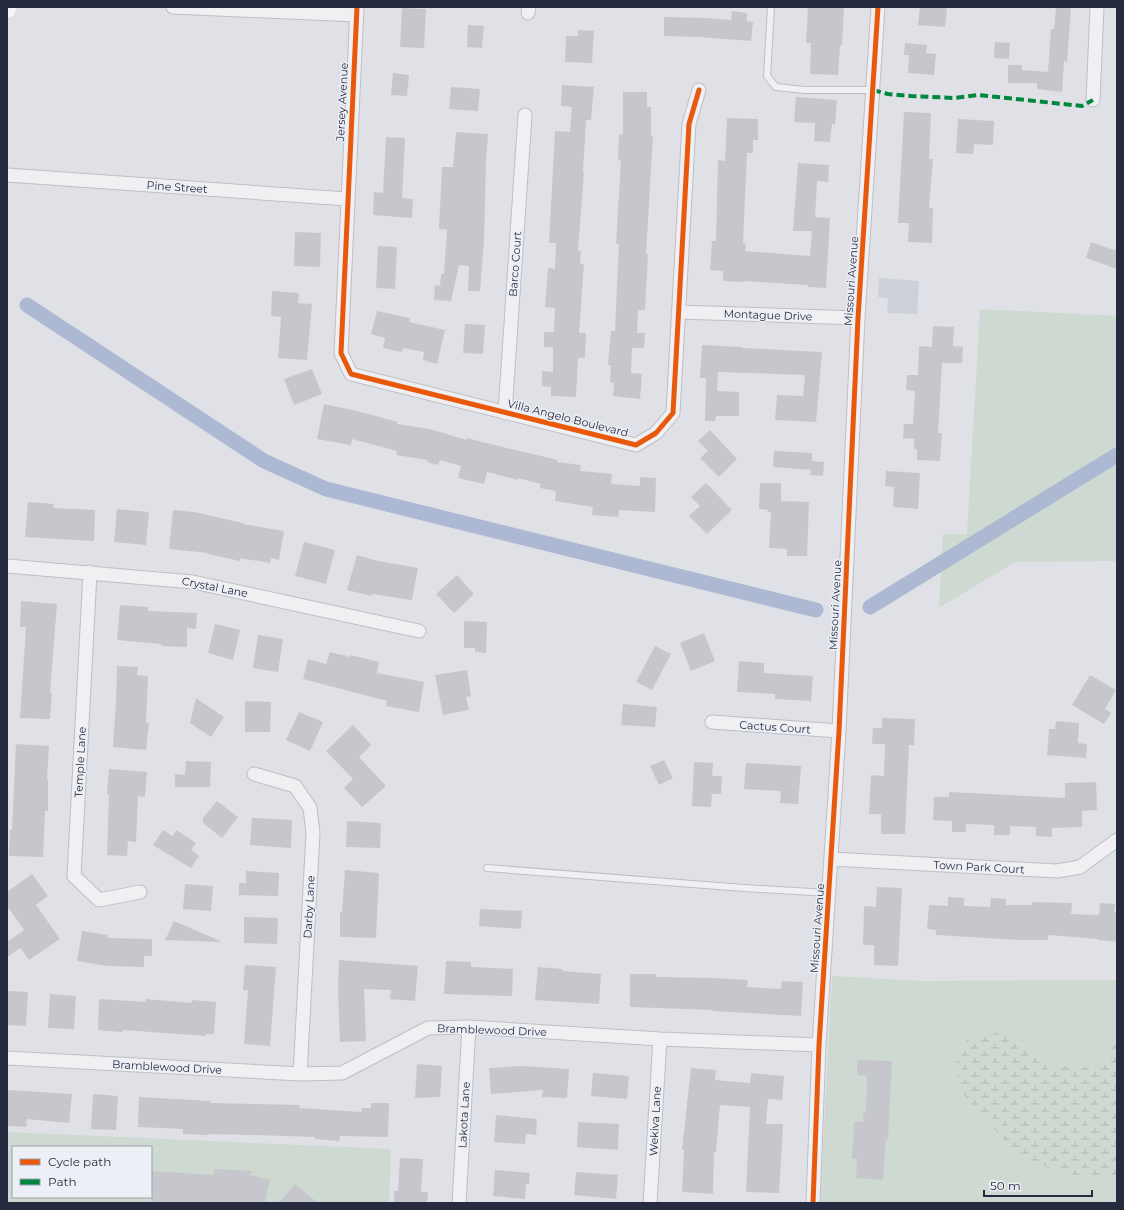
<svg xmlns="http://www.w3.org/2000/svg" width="1124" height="1210" font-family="Montserrat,sans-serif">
<defs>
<pattern id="wetland-marsh" width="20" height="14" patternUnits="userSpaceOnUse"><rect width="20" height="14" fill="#ced9d1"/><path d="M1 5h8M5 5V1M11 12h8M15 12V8" fill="none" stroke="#b1bab4"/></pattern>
</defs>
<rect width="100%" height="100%" fill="#e0e1e6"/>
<path fill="#ced0d9" d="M 879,278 L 919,281 L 917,314 L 887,313 L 888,298 L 878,297 Z"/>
<path fill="#ced9d1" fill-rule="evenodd" d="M 980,309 L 1117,316 L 1117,561 L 1015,562 L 939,608 L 943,534 L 967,534 Z
M 832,976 L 924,981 L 1117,980 L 1117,1031 L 1116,1032 L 1108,1060 L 1086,1067 L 1065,1066 L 1037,1058 L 1021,1040 L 968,1038 L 956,1056 L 957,1086 L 1064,1175 L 1117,1178 L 1117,1203 L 820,1203 Z
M 7,1132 L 391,1149 L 389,1203 L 7,1203 ZM 13,1147 L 151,1147 L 151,1197 L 13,1197 Z"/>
<path fill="url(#wetland-marsh)" d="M 1117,1031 L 1117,1178 L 1064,1175 L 1019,1154 L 983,1118 L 957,1086 L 956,1056 L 968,1038 L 996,1033 L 1021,1040 L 1037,1058 L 1065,1066 L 1086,1067 L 1108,1060 L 1116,1032 Z"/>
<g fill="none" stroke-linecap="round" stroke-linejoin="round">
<path stroke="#adb8d2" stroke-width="15" d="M 27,305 L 264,461 L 326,489 L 816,610
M 870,607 L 1117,455"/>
</g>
<path fill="#c6c7cd" d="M 808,7 L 844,7 L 842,45 L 840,45 L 838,75 L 810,74 L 811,43 L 806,43 Z
M 920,7 L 947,7 L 945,27 L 918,25 Z
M 1056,7 L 1071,7 L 1067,62 L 1064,61 L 1062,92 L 1037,89 L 1037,83 L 1008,83 L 1008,65 L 1022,65 L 1022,70 L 1048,72 L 1051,29 L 1054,29 Z
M 402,8 L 426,9 L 424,48 L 400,47 Z
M 732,11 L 747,13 L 747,21 L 753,22 L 751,41 L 699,37 L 664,36 L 664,17 L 706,18 L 731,20 Z
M 468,25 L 484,26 L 482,48 L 467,47 Z
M 578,30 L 594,31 L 592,63 L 565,62 L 566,36 L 578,36 Z
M 995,42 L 1010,43 L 1009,59 L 994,58 Z
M 905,43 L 927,45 L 926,53 L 936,54 L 934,75 L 908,73 L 909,55 L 904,55 Z
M 393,73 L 409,75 L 407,96 L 391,95 Z
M 562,85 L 594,87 L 591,120 L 586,120 L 583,172 L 584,172 L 578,250 L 581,251 L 580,264 L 584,264 L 579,333 L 586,333 L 585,358 L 578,358 L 576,397 L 551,396 L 551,387 L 542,386 L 542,371 L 553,372 L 553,347 L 544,347 L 544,332 L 554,332 L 555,308 L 545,307 L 548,268 L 555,269 L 556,243 L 549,243 L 555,131 L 570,132 L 572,107 L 561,106 Z
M 451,87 L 480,89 L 478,111 L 449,109 Z
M 623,92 L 647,92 L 647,107 L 651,107 L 651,136 L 653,136 L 646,254 L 648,254 L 645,310 L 638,310 L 637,333 L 645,333 L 644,348 L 632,348 L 631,373 L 642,374 L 640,399 L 613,396 L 614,383 L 610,382 L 611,365 L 608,365 L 611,331 L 615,331 L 619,244 L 616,244 L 621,161 L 618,160 L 619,134 L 623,135 Z
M 796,97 L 837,100 L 835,125 L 832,124 L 830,142 L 814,141 L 815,123 L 794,122 Z
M 904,112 L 931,113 L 929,159 L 933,159 L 929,208 L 933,208 L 932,243 L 908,242 L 909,223 L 898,223 Z
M 727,118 L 758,119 L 758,140 L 753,140 L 753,153 L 747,153 L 743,243 L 746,244 L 745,251 L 810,256 L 812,231 L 793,231 L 798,163 L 829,165 L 828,182 L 817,181 L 815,217 L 830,218 L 826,288 L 808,287 L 808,285 L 743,281 L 743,282 L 723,281 L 723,271 L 710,270 L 712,241 L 716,241 L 718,160 L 725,161 Z
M 958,119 L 994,121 L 993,145 L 974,144 L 973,154 L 956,153 Z
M 456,132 L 488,134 L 486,161 L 484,241 L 480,291 L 468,291 L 469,266 L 459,265 L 451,301 L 434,300 L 435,285 L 440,286 L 441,274 L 444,274 L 447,230 L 439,229 L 442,167 L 453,167 Z
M 386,137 L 405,138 L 402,198 L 413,199 L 412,218 L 373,215 L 374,192 L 383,193 Z
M 295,232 L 321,233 L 320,267 L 294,266 Z
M 1091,242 L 1117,251 L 1117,269 L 1086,258 Z
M 378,246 L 397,247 L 395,289 L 376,288 Z
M 272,291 L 299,293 L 298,303 L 312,304 L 307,360 L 278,358 L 281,317 L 271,316 Z
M 377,311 L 410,318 L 409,322 L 445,330 L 437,364 L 423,360 L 424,352 L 403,348 L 402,352 L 383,348 L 385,338 L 371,334 Z
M 465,324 L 485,325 L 483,354 L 463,353 Z
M 933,326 L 954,327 L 953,346 L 963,347 L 962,363 L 942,363 L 938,433 L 942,433 L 940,461 L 917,460 L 917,450 L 914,449 L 914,439 L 903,438 L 904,424 L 913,424 L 915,391 L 906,390 L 907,375 L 918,375 L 919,346 L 932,347 Z
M 702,345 L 742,347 L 742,348 L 822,352 L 816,422 L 775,420 L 777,395 L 803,396 L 805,375 L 718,372 L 717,391 L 739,392 L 739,416 L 716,416 L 715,421 L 705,421 L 706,378 L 700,378 Z
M 312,369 L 322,394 L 294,405 L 284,379 Z
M 324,404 L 353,410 L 398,422 L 397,424 L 429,429 L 467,440 L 467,438 L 482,442 L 558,460 L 557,462 L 581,465 L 580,471 L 612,474 L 611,484 L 640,486 L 640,477 L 656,478 L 655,512 L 619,510 L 618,517 L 592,515 L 593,507 L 555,501 L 556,491 L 540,488 L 541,484 L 518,478 L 518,480 L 487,472 L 484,484 L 458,478 L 461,466 L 440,460 L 438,465 L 427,462 L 428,460 L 396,455 L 397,451 L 352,439 L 351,445 L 317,439 Z
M 710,430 L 737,459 L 719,477 L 700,458 L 708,451 L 698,441 Z
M 774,451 L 812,453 L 812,461 L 824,462 L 823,476 L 810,475 L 811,470 L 773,467 Z
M 886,471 L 920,473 L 918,509 L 893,507 L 894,487 L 885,486 Z
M 706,483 L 732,510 L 707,534 L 689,516 L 700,506 L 691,497 Z
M 760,483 L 781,483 L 781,501 L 809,502 L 807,556 L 787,556 L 787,549 L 769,548 L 771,512 L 767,512 L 768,510 L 759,509 Z
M 28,502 L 54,504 L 53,508 L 95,510 L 94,541 L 25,537 Z
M 117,509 L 149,512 L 146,545 L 114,542 Z
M 173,510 L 194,512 L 243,523 L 243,524 L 284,531 L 279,560 L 271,558 L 270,563 L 240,558 L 240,561 L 208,554 L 208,553 L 169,549 Z
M 304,542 L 335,550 L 326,584 L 295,576 Z
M 357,555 L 378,561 L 418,568 L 412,600 L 372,594 L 371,596 L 347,590 Z
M 457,575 L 474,594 L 454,613 L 436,594 Z
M 21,601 L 57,604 L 50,693 L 52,693 L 50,719 L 20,718 L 26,627 L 20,627 Z
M 120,605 L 148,607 L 148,611 L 197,613 L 196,629 L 187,628 L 187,647 L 161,646 L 161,644 L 117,640 Z
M 464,621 L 487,622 L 486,653 L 475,652 L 475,648 L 464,648 Z
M 215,624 L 240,630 L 233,660 L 208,653 Z
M 704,633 L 715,661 L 691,671 L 680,643 Z
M 258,635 L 283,639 L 278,672 L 253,668 Z
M 655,646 L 671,654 L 652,690 L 636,682 Z
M 330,652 L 350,657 L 350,655 L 379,662 L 377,673 L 424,682 L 419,712 L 386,706 L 387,701 L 303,679 L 308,659 L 326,664 Z
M 739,661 L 764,663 L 764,673 L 813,676 L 811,701 L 775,699 L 775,694 L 737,692 Z
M 117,666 L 138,667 L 137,675 L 148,676 L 146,722 L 149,723 L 146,750 L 113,747 L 116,701 Z
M 467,670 L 471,696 L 466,697 L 469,710 L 443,715 L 435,675 Z
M 1090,675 L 1116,690 L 1105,709 L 1111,713 L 1104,724 L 1072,705 Z
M 196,698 L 224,717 L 211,737 L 190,723 Z
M 245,701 L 271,702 L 270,732 L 245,732 Z
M 623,704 L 657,707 L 655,727 L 621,725 Z
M 299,712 L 323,722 L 310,751 L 286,740 Z
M 882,718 L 915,719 L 914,745 L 909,745 L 905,834 L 881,834 L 881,814 L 869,814 L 871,775 L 884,776 L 885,744 L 872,744 L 873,728 L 882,728 Z
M 1056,721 L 1079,723 L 1078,743 L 1087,744 L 1086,758 L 1047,755 L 1049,729 L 1055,729 Z
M 353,725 L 371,745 L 359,757 L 386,786 L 362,807 L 344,788 L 353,779 L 326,751 Z
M 16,744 L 49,746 L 47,779 L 48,779 L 48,811 L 45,811 L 43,857 L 9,856 L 10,830 L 12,830 Z
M 664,760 L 673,778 L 659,785 L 650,766 Z
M 186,761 L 211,762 L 210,787 L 175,787 L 175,774 L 185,775 Z
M 694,762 L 713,763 L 712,776 L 722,776 L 721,794 L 712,794 L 711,807 L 692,806 Z
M 746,763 L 801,766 L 798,804 L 780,803 L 781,791 L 744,789 Z
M 109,769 L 147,772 L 145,797 L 138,796 L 136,842 L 128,841 L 127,856 L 107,855 L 109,794 L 107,794 Z
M 1096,782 L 1097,810 L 1082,811 L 1082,827 L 1052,828 L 1052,837 L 1036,836 L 1036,827 L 1010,826 L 1010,835 L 994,835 L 994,825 L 966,824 L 966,832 L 952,832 L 952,821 L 933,820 L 934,797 L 949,797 L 949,792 L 1065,798 L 1065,783 Z
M 217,801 L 238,817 L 222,838 L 203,823 L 203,818 Z
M 252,818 L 292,820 L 291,848 L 250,845 Z
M 347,821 L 381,823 L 380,848 L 346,847 Z
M 163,830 L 173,836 L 176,830 L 196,843 L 191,850 L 199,856 L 191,868 L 153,845 Z
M 345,870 L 379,873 L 376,938 L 340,937 L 340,912 L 342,912 Z
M 246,871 L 279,873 L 278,896 L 239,895 L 239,883 L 246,883 Z
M 32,874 L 48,896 L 36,905 L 60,939 L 29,960 L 20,948 L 7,957 L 7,942 L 24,930 L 7,906 L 7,892 Z
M 185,884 L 213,886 L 211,911 L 183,909 Z
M 877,887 L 902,888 L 898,966 L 874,965 L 874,945 L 863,945 L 864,906 L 876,907 Z
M 948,897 L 964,898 L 964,906 L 990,907 L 991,898 L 1006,899 L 1006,905 L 1032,905 L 1032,902 L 1072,903 L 1071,914 L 1099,915 L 1100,903 L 1115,904 L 1114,912 L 1117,913 L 1117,942 L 1098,940 L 1098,939 L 1048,935 L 1048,940 L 1020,940 L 936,935 L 936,930 L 927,929 L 929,905 L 948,906 Z
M 480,909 L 522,911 L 521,929 L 479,926 Z
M 244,917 L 278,918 L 277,944 L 244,943 Z
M 174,921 L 220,941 L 220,942 L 165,940 Z
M 82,931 L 108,935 L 107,938 L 152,939 L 152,956 L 144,956 L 144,967 L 108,966 L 77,961 Z
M 339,960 L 418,966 L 415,1001 L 390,999 L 391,990 L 364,989 L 366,1041 L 340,1042 L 338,991 Z
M 446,961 L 471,962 L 471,967 L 513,969 L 512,996 L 444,994 Z
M 245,965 L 276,967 L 270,1046 L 244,1044 L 248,990 L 243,990 Z
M 538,967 L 562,969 L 562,971 L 601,974 L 599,1004 L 535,1000 Z
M 630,974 L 656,974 L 656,977 L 715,978 L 748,980 L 747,987 L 781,989 L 782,981 L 803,982 L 801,1016 L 713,1011 L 713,1010 L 630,1007 Z
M 7,991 L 28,992 L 26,1026 L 7,1025 Z
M 50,994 L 76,996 L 74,1029 L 48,1028 Z
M 99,999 L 145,1002 L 146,999 L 192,1003 L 192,1000 L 216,1002 L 214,1034 L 206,1034 L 206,1036 L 123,1030 L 122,1032 L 98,1030 Z
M 857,1060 L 892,1061 L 888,1139 L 886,1139 L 883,1180 L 856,1178 L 857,1159 L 852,1159 L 854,1122 L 863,1122 L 863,1113 L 866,1113 L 867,1076 L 857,1075 Z
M 417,1064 L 442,1066 L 440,1097 L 415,1098 Z
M 522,1066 L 569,1069 L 567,1098 L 542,1097 L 543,1090 L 491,1094 L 489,1068 Z
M 691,1068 L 716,1070 L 715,1080 L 750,1083 L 751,1073 L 784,1076 L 782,1100 L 768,1099 L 766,1124 L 783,1124 L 779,1193 L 746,1192 L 750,1107 L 720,1105 L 716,1152 L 714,1152 L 713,1194 L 682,1192 L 684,1150 L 682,1150 Z
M 593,1073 L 629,1076 L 627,1099 L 591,1096 Z
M 7,1090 L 72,1094 L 69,1123 L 27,1119 L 26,1127 L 7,1126 Z
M 93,1094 L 118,1096 L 116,1130 L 91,1129 Z
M 139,1097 L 210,1101 L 210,1103 L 300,1105 L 299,1108 L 361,1112 L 362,1108 L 371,1108 L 371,1103 L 389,1103 L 388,1137 L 340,1136 L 339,1141 L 315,1139 L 315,1137 L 252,1135 L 208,1134 L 208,1135 L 183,1134 L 183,1129 L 138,1127 Z
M 496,1115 L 537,1119 L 536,1135 L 526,1134 L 525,1144 L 494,1142 Z
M 578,1122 L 619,1124 L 618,1150 L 577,1147 Z
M 400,1158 L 423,1159 L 421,1192 L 428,1192 L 427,1203 L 394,1203 L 394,1191 L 398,1191 Z
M 214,1169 L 252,1171 L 250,1175 L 270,1180 L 265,1203 L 151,1203 L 151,1171 L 213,1175 Z
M 495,1170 L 530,1173 L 529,1184 L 526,1184 L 525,1199 L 493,1196 Z
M 576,1172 L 618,1175 L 616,1199 L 574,1195 Z
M 295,1184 L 318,1203 L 279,1203 Z"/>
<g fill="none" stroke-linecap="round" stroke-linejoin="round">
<g stroke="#bebfc4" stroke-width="8">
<path id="service" d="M 771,7 L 767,76 L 776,87 L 805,90 L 873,90
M 487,868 L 744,888 L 829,893"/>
</g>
<g stroke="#bebfc4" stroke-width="15">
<path id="minor" d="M 173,7 L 356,15
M 357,7 L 341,353 L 351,374 L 636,445 L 656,433 L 673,413 L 689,124 L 699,90
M 528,13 L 529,7
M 1093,100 L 1097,7
M 7,175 L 347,199
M 678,312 L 858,318
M 505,413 L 525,115
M 7,566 L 193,582 L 419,631
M 90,572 L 74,876 L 99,900 L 140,892
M 712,722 L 839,731
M 254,774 L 295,786 L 310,808 L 313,833 L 300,1074
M 831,859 L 1057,871 L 1080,867 L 1117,840
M 7,1058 L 300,1074 L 342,1073 L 428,1028 L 469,1027 L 660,1039 L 819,1045
M 459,1203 L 469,1027
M 650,1203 L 660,1039
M 813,1203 L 819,1045 L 839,731 L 858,318 L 878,7"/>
</g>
<use href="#service" stroke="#f0f0f2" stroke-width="6"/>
<use href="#minor" stroke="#f0f0f2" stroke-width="13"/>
<path stroke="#f4f5f6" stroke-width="18" d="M 7,9 L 7,7"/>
<path stroke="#00873e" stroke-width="4" stroke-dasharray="8 4" stroke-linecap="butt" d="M 873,90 L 888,94 L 911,96 L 954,98 L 978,95 L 1082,106 L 1093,100"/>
<g stroke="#edeff6" stroke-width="8">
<path id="cycleway" d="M 357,7 L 341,353 L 351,374 L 636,445 L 656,433 L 673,413 L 689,124 L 699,90
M 813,1203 L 819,1045 L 839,731 L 858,318 L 878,7"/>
</g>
<use href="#cycleway" stroke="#e8590c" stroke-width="5"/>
</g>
<g text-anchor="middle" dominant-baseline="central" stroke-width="3" stroke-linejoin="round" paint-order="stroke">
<g font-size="11" fill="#272b3f" stroke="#edeff6">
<text transform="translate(342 102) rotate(-87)">Jersey Avenue</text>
<text transform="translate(177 187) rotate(4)">Pine Street</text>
<text transform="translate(515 264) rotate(-86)">Barco Court</text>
<text transform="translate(851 281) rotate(-86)">Missouri Avenue</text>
<text transform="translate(768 315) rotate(2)">Montague Drive</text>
<text transform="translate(568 418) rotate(14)">Villa Angelo Boulevard</text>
<text transform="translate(215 587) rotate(11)">Crystal Lane</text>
<text transform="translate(835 605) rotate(-87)">Missouri Avenue</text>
<text transform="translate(775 727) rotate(4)">Cactus Court</text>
<text transform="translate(80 762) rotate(-87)">Temple Lane</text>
<text transform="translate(979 867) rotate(3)">Town Park Court</text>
<text transform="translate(309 907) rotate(-87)">Darby Lane</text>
<text transform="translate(817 928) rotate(-86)">Missouri Avenue</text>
<text transform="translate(492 1030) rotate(2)">Bramblewood Drive</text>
<text transform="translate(167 1067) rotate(3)">Bramblewood Drive</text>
<text transform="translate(464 1115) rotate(-87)">Lakota Lane</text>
<text transform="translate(655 1121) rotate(-87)">Wekiva Lane</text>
</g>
</g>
<rect width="1124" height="1210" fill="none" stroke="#272b3f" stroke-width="16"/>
<rect x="12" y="1146" width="140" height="52" fill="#edeff6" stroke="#9ea1ad"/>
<rect x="20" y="1159" width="20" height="6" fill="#e8590c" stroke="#9ea1ad"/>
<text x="48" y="1166" font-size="12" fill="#272b3f">Cycle path</text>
<rect x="20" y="1179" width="20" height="6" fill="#00873e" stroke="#9ea1ad"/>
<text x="48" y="1186" font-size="12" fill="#272b3f">Path</text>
<path d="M984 1190v6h108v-6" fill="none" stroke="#272b3f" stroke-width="2"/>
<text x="990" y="1190" font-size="12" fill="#272b3f" stroke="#edeff6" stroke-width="3" paint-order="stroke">50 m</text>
</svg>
